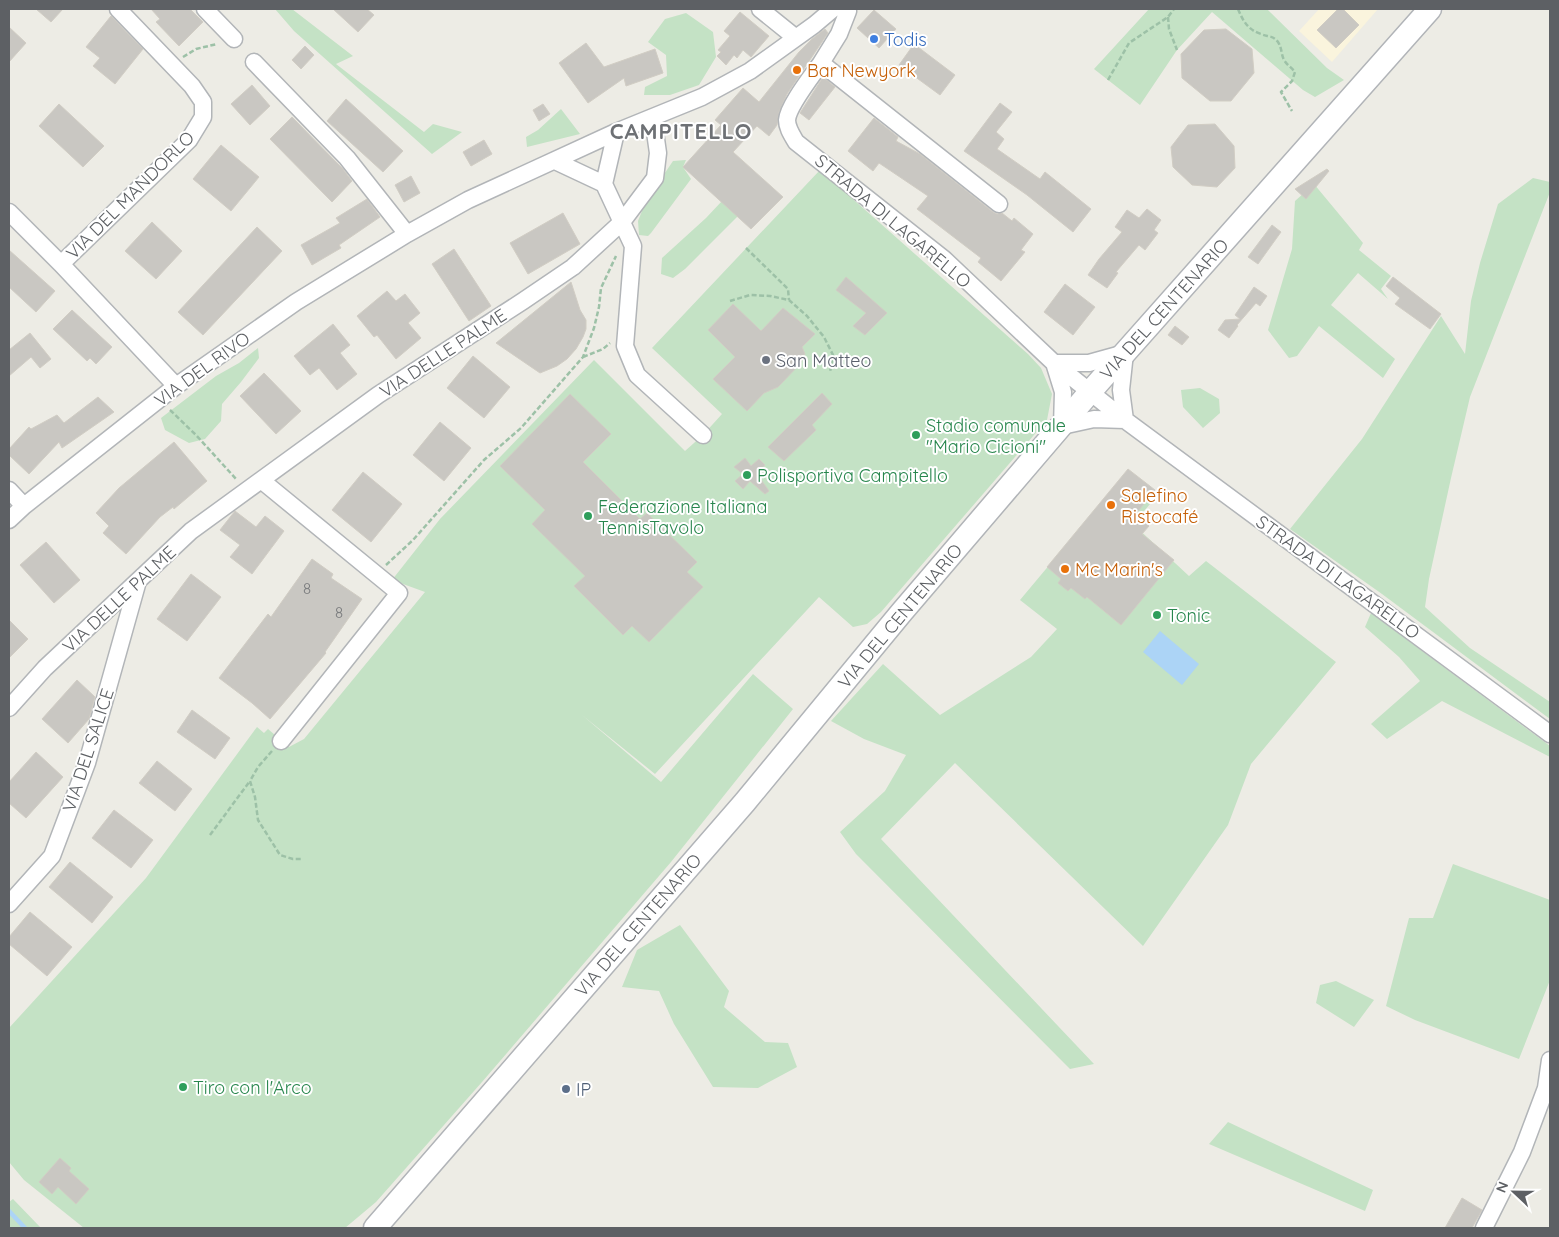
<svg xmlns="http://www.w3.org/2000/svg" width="1559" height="1237" font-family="Quicksand,sans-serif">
<rect width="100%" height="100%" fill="#edece5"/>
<path fill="#faf4dd" d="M 1319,9 L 1378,9 L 1332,62 L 1299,31 Z"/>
<path fill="#c4e2c5" d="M 275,9 L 292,9 L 353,56 L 336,64 L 424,132 L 433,124 L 462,132 L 432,154 L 294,31 Z
M 1149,9 L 1267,9 L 1327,68 L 1344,80 L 1315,97 L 1303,90 L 1212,12 L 1177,50 L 1140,105 L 1094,69 Z
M 686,13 L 713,32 L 716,57 L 699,85 L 670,95 L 644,95 L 645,87 L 667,76 L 666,55 L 648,42 L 665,19 Z
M 561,109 L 580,134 L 527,147 L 526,137 L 538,130 Z
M 686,160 L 683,167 L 691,179 L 651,233 L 648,236 L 639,235 L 638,221 L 646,201 L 673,161 Z
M 820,170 L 1028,354 L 1041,368 L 1052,394 L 1047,420 L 881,612 L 867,624 L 853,627 L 819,597 L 655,774 L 582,715 L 661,782 L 753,674 L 793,709 L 671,862 L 482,1082 L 376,1202 L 345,1228 L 84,1228 L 24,1180 L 9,1162 L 9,1028 L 146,878 L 257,727 L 264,733 L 268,729 L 289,747 L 304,739 L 425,592 L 392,580 L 440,519 L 594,360 L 685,451 L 703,435 L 722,414 L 652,348 Z
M 1533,178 L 1550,182 L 1550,192 L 1470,397 L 1451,478 L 1429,579 L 1425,607 L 1470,648 L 1550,702 L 1550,719 L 1382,594 L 1290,529 L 1362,439 L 1441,316 L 1465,354 L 1471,301 L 1480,263 L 1498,204 Z
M 1314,184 L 1363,243 L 1359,250 L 1391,276 L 1381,289 L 1388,299 L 1358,273 L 1331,305 L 1395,359 L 1383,378 L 1319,326 L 1297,356 L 1289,358 L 1268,330 L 1292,249 L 1295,201 Z
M 722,201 L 738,216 L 685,269 L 673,278 L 661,274 L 662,258 L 706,218 Z
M 258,348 L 259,358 L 241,382 L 222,404 L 221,421 L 205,439 L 189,443 L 165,430 L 161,418 L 216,376 L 239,363 Z
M 1200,388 L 1219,399 L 1220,413 L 1203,428 L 1183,407 L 1181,390 Z
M 1128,471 L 1156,497 L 1133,524 L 1189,576 L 1206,561 L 1336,662 L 1251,764 L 1228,825 L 1143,946 L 955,763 L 881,839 L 1094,1064 L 1070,1069 L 856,854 L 840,832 L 885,791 L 906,755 L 864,739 L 831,721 L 883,664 L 940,715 L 1031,657 L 1057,629 L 1020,600 Z
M 1371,613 L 1550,746 L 1550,757 L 1442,701 L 1387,739 L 1371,724 L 1420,681 L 1399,657 L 1365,627 Z
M 1453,864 L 1550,900 L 1550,980 L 1519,1059 L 1415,1020 L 1386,1006 L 1409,918 L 1433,918 Z
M 680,925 L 729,991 L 724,1007 L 765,1042 L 788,1043 L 797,1067 L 758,1088 L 713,1087 L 674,1024 L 659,991 L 622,987 L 637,950 Z
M 1336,981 L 1374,1000 L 1354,1027 L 1316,1003 L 1320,985 Z
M 1228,1122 L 1373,1190 L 1365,1211 L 1209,1144 Z
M 13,1199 L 41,1228 L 9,1228 L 9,1202 Z"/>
<path fill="#acd4f6" d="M 1160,631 L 1199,664 L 1182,685 L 1143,652 Z"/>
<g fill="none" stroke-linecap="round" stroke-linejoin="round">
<path stroke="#acd4f6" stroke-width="4.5" d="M 9,1211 L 25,1228"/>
</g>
<path fill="#c9c7c2" stroke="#d1cdc4" d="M 36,9 L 63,9 L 51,22 Z
M 151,9 L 190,9 L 203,22 L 179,46 L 156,22 L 160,19 Z
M 333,9 L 367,9 L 374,15 L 358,32 Z
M 1338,9 L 1343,9 L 1359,25 L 1336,48 L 1317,30 Z
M 874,10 L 896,29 L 879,48 L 857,28 Z
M 740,12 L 769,36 L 751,57 L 743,50 L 737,58 L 734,55 L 726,65 L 717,56 L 721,52 L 718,50 L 730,36 L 724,31 Z
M 111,16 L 143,49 L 115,84 L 93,66 L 100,58 L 86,47 Z
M 9,27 L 26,43 L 9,62 Z
M 825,29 L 828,33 L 787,94 L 779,112 L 777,125 L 769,136 L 757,126 L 733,152 L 783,197 L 751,229 L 683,167 L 721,125 L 715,120 L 743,88 L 759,102 L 799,52 L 812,39 Z
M 1226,29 L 1252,49 L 1254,73 L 1231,101 L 1210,101 L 1182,78 L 1181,54 L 1204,30 Z
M 586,43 L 604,67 L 655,49 L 663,73 L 626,86 L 624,78 L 588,103 L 559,63 Z
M 914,44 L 955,75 L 940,95 L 899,65 Z
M 305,46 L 314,55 L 301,69 L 292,60 Z
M 823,77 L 835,87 L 809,120 L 800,113 Z
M 252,85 L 270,106 L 250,125 L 231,104 Z
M 346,99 L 403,151 L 383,172 L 327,121 Z
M 1000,103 L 1012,112 L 996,132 L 1004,139 L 997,149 L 1040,179 L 1045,172 L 1091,209 L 1073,232 L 1027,195 L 964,151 Z
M 59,104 L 104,146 L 83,167 L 39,126 Z
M 543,104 L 550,114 L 539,121 L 533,110 Z
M 292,117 L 343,169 L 352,181 L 332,202 L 270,139 Z
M 874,118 L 898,137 L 896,141 L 920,154 L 993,212 L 997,214 L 1002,213 L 1012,221 L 1014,218 L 1033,234 L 1021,250 L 1025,252 L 1001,281 L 978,262 L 981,258 L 917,209 L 928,196 L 879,163 L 873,171 L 848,151 Z
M 1215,124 L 1234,146 L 1235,168 L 1217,187 L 1192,185 L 1173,167 L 1171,147 L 1188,125 Z
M 484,140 L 492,154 L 471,166 L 463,152 Z
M 221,145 L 259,177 L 231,211 L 193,179 Z
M 1327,169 L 1329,171 L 1306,199 L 1295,189 Z
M 411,176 L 420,193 L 404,202 L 395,185 Z
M 367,199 L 380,217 L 339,245 L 341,248 L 312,265 L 301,245 L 340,223 L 336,218 Z
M 1147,209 L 1161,220 L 1154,230 L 1158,233 L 1145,250 L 1139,245 L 1116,272 L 1118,273 L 1107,288 L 1088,275 L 1099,259 L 1122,232 L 1115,227 L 1127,210 L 1139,218 Z
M 563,213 L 580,244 L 528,274 L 510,243 Z
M 152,222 L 182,251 L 156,279 L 125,251 Z
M 1272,225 L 1281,232 L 1258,264 L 1248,257 Z
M 257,227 L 282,251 L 203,335 L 178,312 Z
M 454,249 L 491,306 L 469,321 L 432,264 Z
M 9,250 L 55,291 L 36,312 L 9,287 Z
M 846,277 L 887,313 L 865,335 L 853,326 L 866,313 L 836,290 Z
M 1393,277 L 1441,314 L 1430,329 L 1395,304 L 1400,298 L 1386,286 Z
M 571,282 L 580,310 L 586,320 L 586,329 L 583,337 L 576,349 L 567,359 L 557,366 L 540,373 L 496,343 Z
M 1065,284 L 1095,307 L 1073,335 L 1044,312 Z
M 1254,287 L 1267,296 L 1260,306 L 1256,303 L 1237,325 L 1238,326 L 1229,338 L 1218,330 L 1225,320 L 1240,319 L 1235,315 Z
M 387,291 L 396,301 L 405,294 L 420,313 L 408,323 L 421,338 L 396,359 L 377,335 L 374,337 L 357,316 Z
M 733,304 L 761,331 L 783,308 L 815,334 L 802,347 L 805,354 L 800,364 L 778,387 L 764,393 L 747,411 L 713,379 L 735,357 L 708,330 Z
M 72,310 L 112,347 L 96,364 L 90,358 L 87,361 L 53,329 Z
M 333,324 L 350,345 L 340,353 L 357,374 L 337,390 L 319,368 L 310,375 L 294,356 Z
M 1175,326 L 1189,337 L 1182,345 L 1168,335 Z
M 30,333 L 51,359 L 40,368 L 31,357 L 9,376 L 9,350 Z
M 473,356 L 510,387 L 484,418 L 447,388 Z
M 264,373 L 301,411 L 276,434 L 240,396 Z
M 822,393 L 832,404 L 812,425 L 816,430 L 784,461 L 768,447 Z
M 570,394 L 611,434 L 583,462 L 640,519 L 647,513 L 697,562 L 687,572 L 703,587 L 649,642 L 632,626 L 623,635 L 574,586 L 585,576 L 532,524 L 545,510 L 500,466 Z
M 98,397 L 114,412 L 62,448 L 59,442 L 29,474 L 9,455 L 9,449 L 29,427 L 31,429 L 57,415 L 64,423 Z
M 440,422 L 471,448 L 444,481 L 413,455 Z
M 174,442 L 207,481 L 174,509 L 173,507 L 160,517 L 126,554 L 103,533 L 109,526 L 96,513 L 119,488 Z
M 745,458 L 751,466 L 759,459 L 765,465 L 757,474 L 769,491 L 765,494 L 750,481 L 743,489 L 735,481 L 743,474 L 734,467 Z
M 1128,469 L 1155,490 L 1135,515 L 1149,526 L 1142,534 L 1174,560 L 1121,625 L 1087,597 L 1085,599 L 1071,588 L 1068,591 L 1058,583 L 1061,579 L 1047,567 Z
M 363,472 L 402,504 L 371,542 L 332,510 Z
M 235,511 L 256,527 L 265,516 L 284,531 L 252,574 L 230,557 L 240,545 L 220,530 Z
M 46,542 L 80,580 L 54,603 L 20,565 Z
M 312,559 L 333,574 L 331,578 L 362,599 L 325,652 L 326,653 L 270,719 L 252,703 L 219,678 L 268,614 L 271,617 Z
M 191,574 L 221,597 L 187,641 L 157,619 Z
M 9,620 L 28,639 L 9,658 Z
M 77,680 L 95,697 L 89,719 L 68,743 L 42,719 Z
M 192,710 L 230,738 L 215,759 L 177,732 Z
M 36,752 L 63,777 L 26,818 L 9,803 L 9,782 Z
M 157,761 L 192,789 L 175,811 L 139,783 Z
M 114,810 L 153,840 L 131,868 L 92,838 Z
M 70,862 L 113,897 L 92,923 L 49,887 Z
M 30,912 L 72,947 L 47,976 L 9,944 L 9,937 Z
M 60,1158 L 71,1168 L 69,1171 L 89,1189 L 76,1204 L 58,1187 L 52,1194 L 39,1182 Z
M 1462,1198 L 1482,1210 L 1472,1228 L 1445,1228 Z"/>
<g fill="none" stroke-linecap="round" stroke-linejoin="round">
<g stroke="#b2b5b8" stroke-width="19">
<path id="street" d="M 205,9 L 234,39
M 760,9 L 796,38
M 847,9 L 848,11 L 839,34 L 821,63 L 999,204
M 254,62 L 347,158 L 407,234
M 821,63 C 812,76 788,106 787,120 C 787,128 792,135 796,142 L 944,259 L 1054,363 L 1125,420 L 1550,734
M 555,161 L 604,184 L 633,246 L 625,346 L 637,375 L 703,435
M 604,184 L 616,132
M 9,212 L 61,264 L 176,386
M 61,264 L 189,140 L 203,117 L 203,102 L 192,86 L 118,9
M 1054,363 L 1089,363 L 1125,353 L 1121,390 L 1125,420
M 1054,363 L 1063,392 L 1062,426 L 1094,419 L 1125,420
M 261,480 L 399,593 L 281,741
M 9,490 L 24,506
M 9,520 L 24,506 L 176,386 L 296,302 L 407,234 L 468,200 L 616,132 L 702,97 L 750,71 L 814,25 L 833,9
M 9,708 L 45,668 L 191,531 L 378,395 L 523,301 L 573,267 L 622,222 L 655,178 L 658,153 L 653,118
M 9,904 L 52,856 L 87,763 L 138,581
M 1484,1228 L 1522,1152 L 1546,1088 L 1550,1060"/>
</g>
<g stroke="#b1b4b8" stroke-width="25">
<path id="secondary" d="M 375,1228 L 745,802 L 901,613 L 1090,392 L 1430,9"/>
</g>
<path stroke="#9dc1a7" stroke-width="2.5" stroke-dasharray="5 2.5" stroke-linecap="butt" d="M 1238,9 C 1243,21 1248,30 1261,34 C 1267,37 1273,35 1278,42 C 1282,48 1281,54 1284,60 C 1287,65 1292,68 1295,72 L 1292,81 L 1281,92 L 1292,111
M 1168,17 L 1169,29 L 1177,50
M 183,57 L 196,49 L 217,44
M 1108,80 L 1129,43 L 1168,17 L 1174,9
M 746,248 L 788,289 L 789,300
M 730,301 L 750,295 L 770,296 L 789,300 L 807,316 L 824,337 L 833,355 L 830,372
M 583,357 L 603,349 L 610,343
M 170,410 L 196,435 L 237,480
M 386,565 L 413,540 L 484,460 L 521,428 L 583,357 L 594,328 L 599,307 L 601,288 L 616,256
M 272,751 L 258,767 L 250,781 L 255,797 L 258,820 L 280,855 L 293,859 L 301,859
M 210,835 L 250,781"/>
<use href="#street" stroke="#fff" stroke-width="16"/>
<use href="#secondary" stroke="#fff" stroke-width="22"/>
</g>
<circle fill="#3f7fe0" stroke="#fff" stroke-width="2" cx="874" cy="39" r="5"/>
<g fill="#e8710a" stroke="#fff" stroke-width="2">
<circle cx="797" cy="70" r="5"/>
<circle cx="1111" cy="505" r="5"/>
<circle cx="1065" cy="569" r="5"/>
</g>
<circle fill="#6b7280" stroke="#fff" stroke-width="2" cx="766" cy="360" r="5"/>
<g fill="#2e9e5b" stroke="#fff" stroke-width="2">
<circle cx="916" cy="435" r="5"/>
<circle cx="747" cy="475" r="5"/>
<circle cx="588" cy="516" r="5"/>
<circle cx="1157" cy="615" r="5"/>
<circle cx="183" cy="1087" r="5"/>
</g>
<circle fill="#5c6f8a" stroke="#fff" stroke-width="2" cx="566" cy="1089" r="5"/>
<g text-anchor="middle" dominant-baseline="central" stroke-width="4" stroke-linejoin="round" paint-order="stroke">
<g font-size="15" fill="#787a7c">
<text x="307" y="588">8</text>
<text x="339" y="612">8</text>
</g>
<g font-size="18" fill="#366cbe" stroke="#fff" text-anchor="start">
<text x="884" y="39">Todis</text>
</g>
<g font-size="18" fill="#c56008" stroke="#fff" text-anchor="start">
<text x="807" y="70">Bar Newyork</text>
<text x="1121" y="495">Salefino<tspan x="1121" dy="21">Ristocafé</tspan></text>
<text x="1075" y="569">Mc Marin's</text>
</g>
<g font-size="18" fill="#5d6064" stroke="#fff">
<text transform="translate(130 195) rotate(-45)">VIA DEL MANDORLO</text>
<text transform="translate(893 221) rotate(40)">STRADA DI LAGARELLO</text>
<text transform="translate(1164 309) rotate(-48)">VIA DEL CENTENARIO</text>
<text transform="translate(443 353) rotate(-33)">VIA DELLE PALME</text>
<text transform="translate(202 369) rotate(-36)">VIA DEL RIVO</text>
<text transform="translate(1338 577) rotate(36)">STRADA DI LAGARELLO</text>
<text transform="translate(119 599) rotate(-43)">VIA DELLE PALME</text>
<text transform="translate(900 616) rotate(-50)">VIA DEL CENTENARIO</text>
<text transform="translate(88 750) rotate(-72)">VIA DEL SALICE</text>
<text transform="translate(638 925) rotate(-49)">VIA DEL CENTENARIO</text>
</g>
<g font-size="18" fill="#5b616d" stroke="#fff" text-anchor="start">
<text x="776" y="360">San Matteo</text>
</g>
<g font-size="18" fill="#27864d" stroke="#fff" text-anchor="start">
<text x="926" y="425">Stadio comunale<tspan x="926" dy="21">"Mario Cicioni"</tspan></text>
<text x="757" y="475">Polisportiva Campitello</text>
<text x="598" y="506">Federazione Italiana<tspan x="598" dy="21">TennisTavolo</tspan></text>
<text x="1167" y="615">Tonic</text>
<text x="193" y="1087">Tiro con l'Arco</text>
</g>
<g font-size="18" fill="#4e5e75" stroke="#fff" text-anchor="start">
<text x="576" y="1089">IP</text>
</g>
<g font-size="22" font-weight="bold" letter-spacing="1" fill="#6e7175" stroke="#fff">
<text x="681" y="131">CAMPITELLO</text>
</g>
</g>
<rect width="1559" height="1237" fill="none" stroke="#5d6064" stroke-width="20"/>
<g transform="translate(1514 1192) rotate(292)" stroke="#ffffff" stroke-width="4" paint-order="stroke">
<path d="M0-4L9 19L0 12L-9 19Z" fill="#5d6064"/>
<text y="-8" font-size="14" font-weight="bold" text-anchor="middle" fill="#5d6064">N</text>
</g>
</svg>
